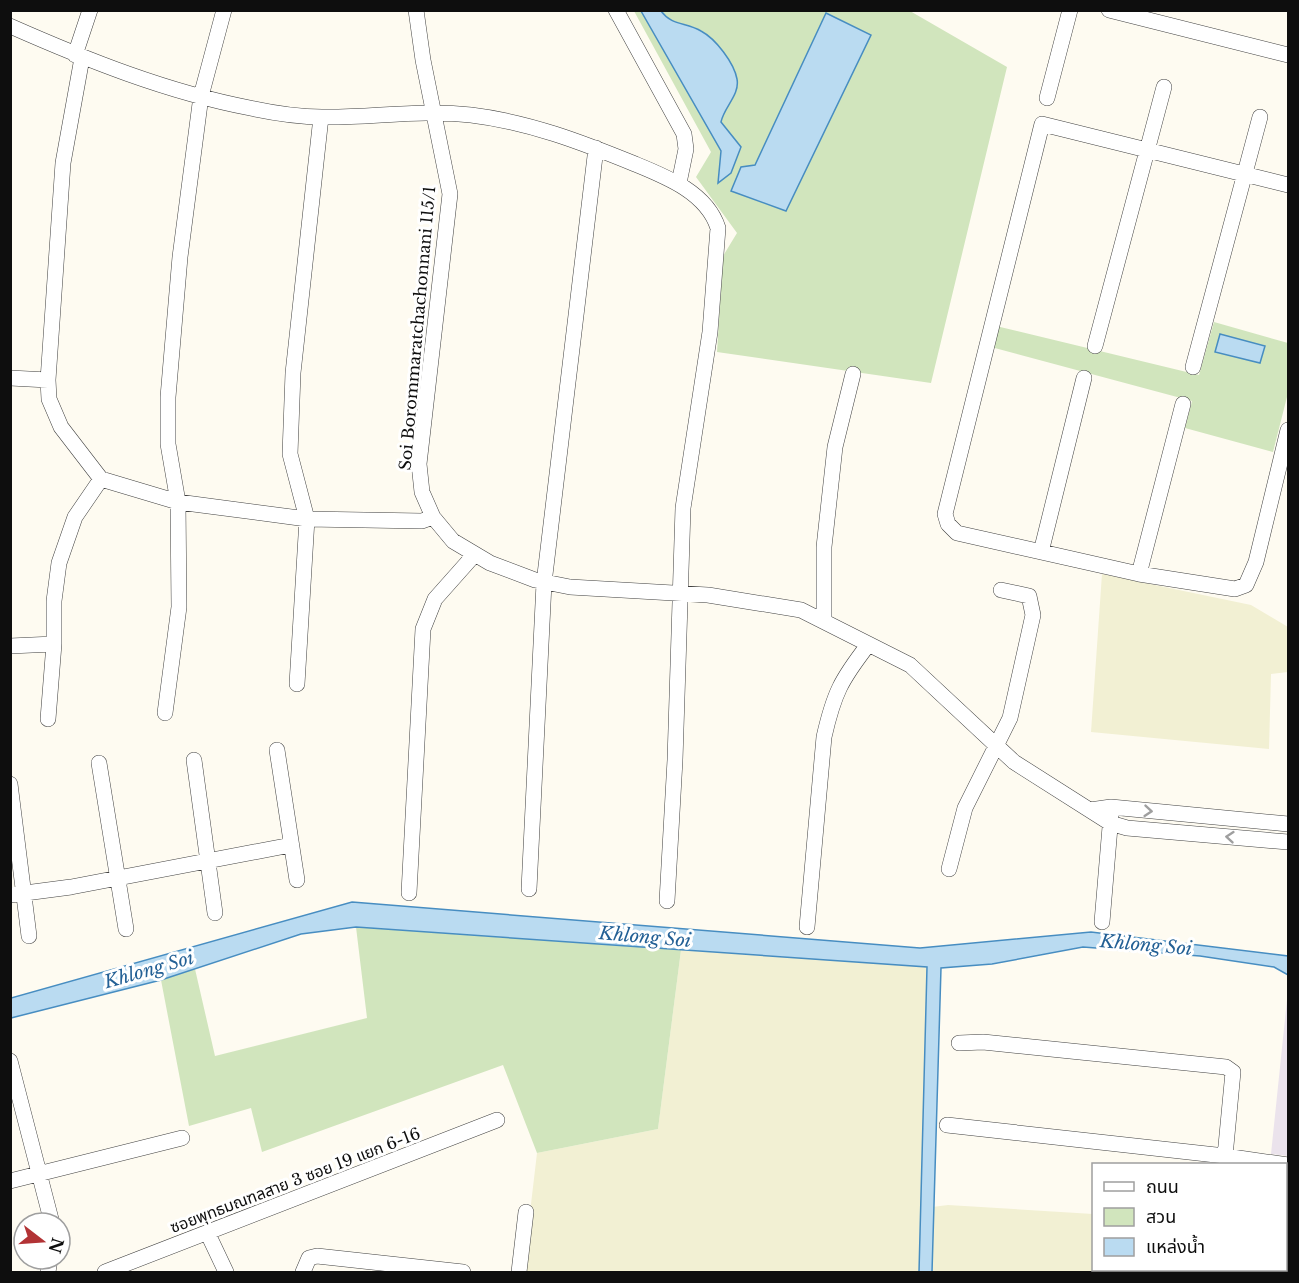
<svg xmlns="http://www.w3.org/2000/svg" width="1299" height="1283" font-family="'Libre Baskerville','Noto Sans Thai',serif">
<rect width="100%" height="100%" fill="#fefbf1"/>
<path fill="#ebe3ec" d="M 1288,990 L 1288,1156 L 1271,1154 Z"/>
<path fill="#f2f0d3" d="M 1102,574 L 1251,605 L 1288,627 L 1288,672 L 1271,674 L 1269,749 L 1091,732 Z
M 681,950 L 927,967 L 919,1272 L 523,1272 L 537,1153 L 658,1129 Z
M 948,1205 L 1093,1214 L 1094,1270 L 1286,1270 L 1286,1225 L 1288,1225 L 1288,1272 L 932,1272 L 932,1207 Z"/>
<path fill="#d1e5bd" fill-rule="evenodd" d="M 634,11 L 641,11 L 721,151 L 719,183 L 741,148 L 721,122 L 724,110 L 734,97 C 729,71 726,47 702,31 C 687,22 672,26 661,11 L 910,11 L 1007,67 L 931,383 L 717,352 L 723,256 L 737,233 L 696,177 L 711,152 ZM 826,14 L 786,210 L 731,191 L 741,168 L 755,166 Z
M 1214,322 L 1288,343 L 1288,393 L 1273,452 L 1185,428 L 1192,401 L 991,347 L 996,326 L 1199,375 Z
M 356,927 L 681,950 L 658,1129 L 537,1153 L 503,1065 L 262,1152 L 251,1108 L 189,1126 L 161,980 L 195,969 L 215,1056 L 367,1018 Z"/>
<path fill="#badbf1" stroke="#478dc1" stroke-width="1.5" d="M 641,11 L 661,11 C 672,26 686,22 701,31 C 716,39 734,63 737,79 C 740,95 724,107 721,122 L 741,147 L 731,173 L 718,183 L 721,151 Z
M 826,13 L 871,35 L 786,211 L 731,191 L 741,167 L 755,165 Z
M 1220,334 L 1265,346 L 1260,363 L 1215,352 Z
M 352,902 L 920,948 L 1091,932 L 1288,956 L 1288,975 L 1274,967 L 1200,956 L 1083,947 L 992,964 L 941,968 L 932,1272 L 919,1272 L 927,967 L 356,927 L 301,934 L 161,980 L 11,1018 L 11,998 Z"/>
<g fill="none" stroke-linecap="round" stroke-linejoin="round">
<g stroke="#414141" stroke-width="16">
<path id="minor" d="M 416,10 L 423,60 L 450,194 L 419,464 L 422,492 L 433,517 L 453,541 L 490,563 L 535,580 L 570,587 L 708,595 L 801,610 L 910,665 L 1014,762 L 1110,823 L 1127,828 L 1288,842
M 616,10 L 684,134 L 686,149 L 679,183
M 1109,10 L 1288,55
M 10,26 C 87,60 167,92 250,108 C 273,113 298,117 322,117 C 371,118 421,109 471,115 C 529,122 581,142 635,164 C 667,177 707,193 718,228 L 710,332 L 683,508 L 675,760 L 667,901
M 75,55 L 90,10
M 82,58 L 63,163 L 48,380 L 49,399 L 61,427 L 101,479 L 178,502 L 307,519 L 422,521 L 433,517
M 1047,98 L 1070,10
M 1288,185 L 1042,124 L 945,514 L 948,524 L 957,533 L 1139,574 L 1235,589 L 1246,585 L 1256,562 L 1288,430
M 1095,346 L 1164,87
M 1193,367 L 1260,117
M 10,378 L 48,380
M 1041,552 L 1084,378
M 1139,574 L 1183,404
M 824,620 L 824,547 L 835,447 L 853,374
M 10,646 L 54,644
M 297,684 L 307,519 L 290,454 L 293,373 L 321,117
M 165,713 L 179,607 L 178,502 L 168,444 L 168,397 L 180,257 L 201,96 L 224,10
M 48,719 L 54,644 L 54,601 L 59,563 L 75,517 L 101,479
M 277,750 L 297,880
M 194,760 L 215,913
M 99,763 L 126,929
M 10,784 L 29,936
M 1090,810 L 1111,807 L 1288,824
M 949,869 L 965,808 L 1010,718 L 1033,615 L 1029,596 L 1001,590
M 529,889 L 544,583 L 596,148
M 409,893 L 423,629 L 435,599 L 475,554
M 10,895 L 71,887 L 291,845
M 1102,922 L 1111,815
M 807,927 L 824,737 C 834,693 841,680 868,645
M 959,1043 L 983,1042 L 1226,1067 L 1233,1072 L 1225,1156 L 1288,1165
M 10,1061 L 52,1223
M 947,1125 L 1225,1156
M 10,1181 L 182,1138
M 208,1234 L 226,1272
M 48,1272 L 50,1259
M 105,1272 L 497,1120
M 303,1272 L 309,1258 L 317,1256 L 463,1272
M 519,1272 L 526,1212"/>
</g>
<use href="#minor" stroke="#fff" stroke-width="15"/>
</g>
<defs><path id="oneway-chevron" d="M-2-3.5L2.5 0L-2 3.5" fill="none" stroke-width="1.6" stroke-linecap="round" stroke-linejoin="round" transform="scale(1.5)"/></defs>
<g stroke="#9f9f9f">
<use href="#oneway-chevron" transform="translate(1148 811) rotate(5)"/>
<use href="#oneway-chevron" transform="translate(1230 837) rotate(-175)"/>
</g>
<g text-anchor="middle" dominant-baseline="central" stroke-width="6" stroke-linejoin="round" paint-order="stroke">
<g font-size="16" fill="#0e0e0e" stroke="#fff">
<text transform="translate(417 328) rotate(-85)">Soi Borommaratchachonnani 115/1</text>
<text transform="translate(295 1180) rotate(-21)">ซอยพุทธมณฑลสาย 3 ซอย 19 แยก 6-16</text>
</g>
<g font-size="18" font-style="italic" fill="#236095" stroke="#fff">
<text transform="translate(645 937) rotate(5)">Khlong Soi</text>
<text transform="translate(1146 945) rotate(5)">Khlong Soi</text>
<text transform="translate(149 970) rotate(-16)">Khlong Soi</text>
</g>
</g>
<rect width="1299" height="1283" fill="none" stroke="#0e0e0e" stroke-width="24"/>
<rect x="1092" y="1163" width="195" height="108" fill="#ffffff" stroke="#9f9f9f" stroke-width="1.5"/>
<rect x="1104" y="1182" width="30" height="9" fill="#ffffff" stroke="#9f9f9f" stroke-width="1.5"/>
<text x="1146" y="1193" font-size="18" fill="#0e0e0e">ถนน</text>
<rect x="1104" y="1208" width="30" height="18" fill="#d1e5bd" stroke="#9f9f9f" stroke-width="1.5"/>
<text x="1146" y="1223" font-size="18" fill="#0e0e0e">สวน</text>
<rect x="1104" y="1238" width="30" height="18" fill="#badbf1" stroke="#9f9f9f" stroke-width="1.5"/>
<text x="1146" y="1253" font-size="18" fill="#0e0e0e">แหล่งน้ำ</text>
<g transform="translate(42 1241) rotate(107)"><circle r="28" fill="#ffffff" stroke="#9f9f9f" stroke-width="1.5"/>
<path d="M0-4.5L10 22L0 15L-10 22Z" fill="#b23335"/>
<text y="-9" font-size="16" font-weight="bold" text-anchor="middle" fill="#0e0e0e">N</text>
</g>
</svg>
